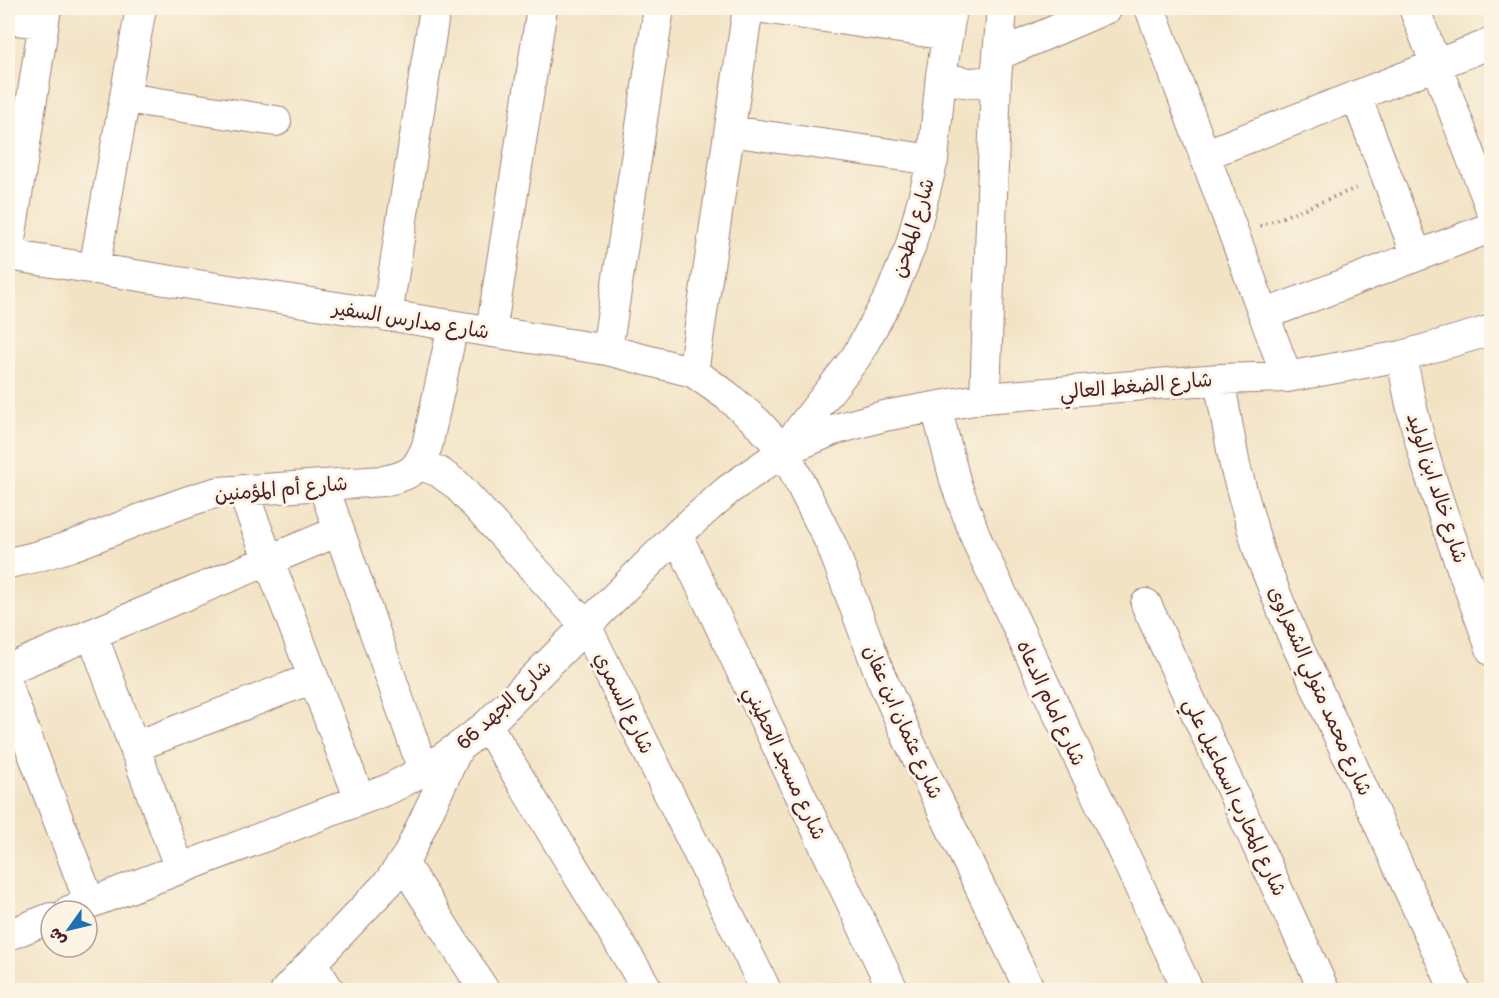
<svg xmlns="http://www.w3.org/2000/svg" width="1499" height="998" font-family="Pangolin,'Playpen Sans Arabic',sans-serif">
<rect width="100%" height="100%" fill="#fcf5e5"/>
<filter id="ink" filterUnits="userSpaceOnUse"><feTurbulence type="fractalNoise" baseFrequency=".0167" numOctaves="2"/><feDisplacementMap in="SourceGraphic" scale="12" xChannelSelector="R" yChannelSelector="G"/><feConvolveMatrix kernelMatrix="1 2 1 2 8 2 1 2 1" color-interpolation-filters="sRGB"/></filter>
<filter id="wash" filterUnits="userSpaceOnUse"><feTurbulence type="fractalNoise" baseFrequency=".008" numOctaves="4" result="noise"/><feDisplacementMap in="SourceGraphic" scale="24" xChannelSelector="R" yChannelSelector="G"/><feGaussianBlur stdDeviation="1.35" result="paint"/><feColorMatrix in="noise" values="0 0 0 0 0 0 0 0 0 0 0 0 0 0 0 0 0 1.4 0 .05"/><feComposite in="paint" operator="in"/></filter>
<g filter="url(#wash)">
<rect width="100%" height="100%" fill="#f2e3c5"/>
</g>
<g filter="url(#ink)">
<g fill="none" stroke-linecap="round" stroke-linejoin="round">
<g stroke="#9e8178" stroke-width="32">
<path id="minor" d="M 763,8 L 948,35
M 1150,8 L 1287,377
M 1414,8 L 1492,211
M 8,19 L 43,23
M 998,55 L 1107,8
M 941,75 C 961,84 977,85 996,79
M 1356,96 L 1417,256
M 125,98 L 276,121
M 730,131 L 933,160
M 1204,155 L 1492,43
M 8,253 L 46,8
M 8,255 L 607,350 L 693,372 L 726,395 L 756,421 L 784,451 L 832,546 L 881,677 L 909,741 L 1030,990
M 94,269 L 141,8
M 1264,315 L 1492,227
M 387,316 L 435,8
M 491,332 L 542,8
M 607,350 L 659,8
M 1402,356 C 1417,458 1458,554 1492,651
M 693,372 L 748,8
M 1219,379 L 1235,466 L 1259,552 L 1292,634 L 1455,990
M 985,398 L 996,79 L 1002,8
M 936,407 L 956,484 L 978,543 L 1188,990
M 785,448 L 856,357 L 890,296 L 910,248 L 933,160 L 941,75 L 952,8
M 419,464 L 439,472 L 457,485 L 586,626 L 766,990
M 323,485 L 424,772
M 242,490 L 360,800
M 677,535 L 893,990
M 8,563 C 82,550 146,511 219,492 L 383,481 C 410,476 417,471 427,446 L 453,326
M 1146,604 L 1324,990
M 92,634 L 180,869
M 8,669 L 339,531
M 8,688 L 90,903
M 487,725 L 648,990
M 134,747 L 313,678
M 403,863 L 484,990
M 69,911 L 389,789 C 425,771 456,751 487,725 L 677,535 L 728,490 L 784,451 L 833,430 L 884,416 L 985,398 L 1219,379 L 1287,377 L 1402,356 L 1492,330
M 8,935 L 51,918
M 312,963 L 329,990
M 286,990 L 389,882 L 408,855 L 457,750"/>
</g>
<path stroke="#9e8178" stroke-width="4" stroke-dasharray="1.5 4.5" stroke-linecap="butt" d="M 1260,226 L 1359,187"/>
<use href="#minor" stroke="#fff" stroke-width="30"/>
</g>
</g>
<g text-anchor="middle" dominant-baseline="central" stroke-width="6" stroke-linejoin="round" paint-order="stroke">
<g font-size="20" fill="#4a1f2b" stroke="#fcf5e5">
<text transform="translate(913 228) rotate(-73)">شارع المطحن</text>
<text transform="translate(411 320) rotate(9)">شارع مدارس السفير</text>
<text transform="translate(1136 386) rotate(-5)">شارع الضغط العالي</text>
<text transform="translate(1437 488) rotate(72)">شارع خالد ابن الوليد</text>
<text transform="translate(281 489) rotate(-5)">شارع أم المؤمنين</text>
<text transform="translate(1320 691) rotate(66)">شارع محمد متولي الشعراوى</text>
<text transform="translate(624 703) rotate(64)">شارع السمري</text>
<text transform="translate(1051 703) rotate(65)">شارع امام الدعاه</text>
<text transform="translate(504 705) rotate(-43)">شارع الجهد 66</text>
<text transform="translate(903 722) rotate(66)">شارع عثمان ابن عفان</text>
<text transform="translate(785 763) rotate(65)">شارع مسجد الحطيني</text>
<text transform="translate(1235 797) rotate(65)">شارع المحارب اسماعيل علي</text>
</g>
</g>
<rect width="1499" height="998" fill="none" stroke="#fcf5e5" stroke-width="30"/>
<g transform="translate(69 929) rotate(236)"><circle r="28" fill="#fcf5e5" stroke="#b59f9b" stroke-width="1.5"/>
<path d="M0-4.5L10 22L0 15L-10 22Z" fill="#1f6fb2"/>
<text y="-9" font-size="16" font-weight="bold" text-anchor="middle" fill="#4a1f2b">ش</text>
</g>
</svg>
